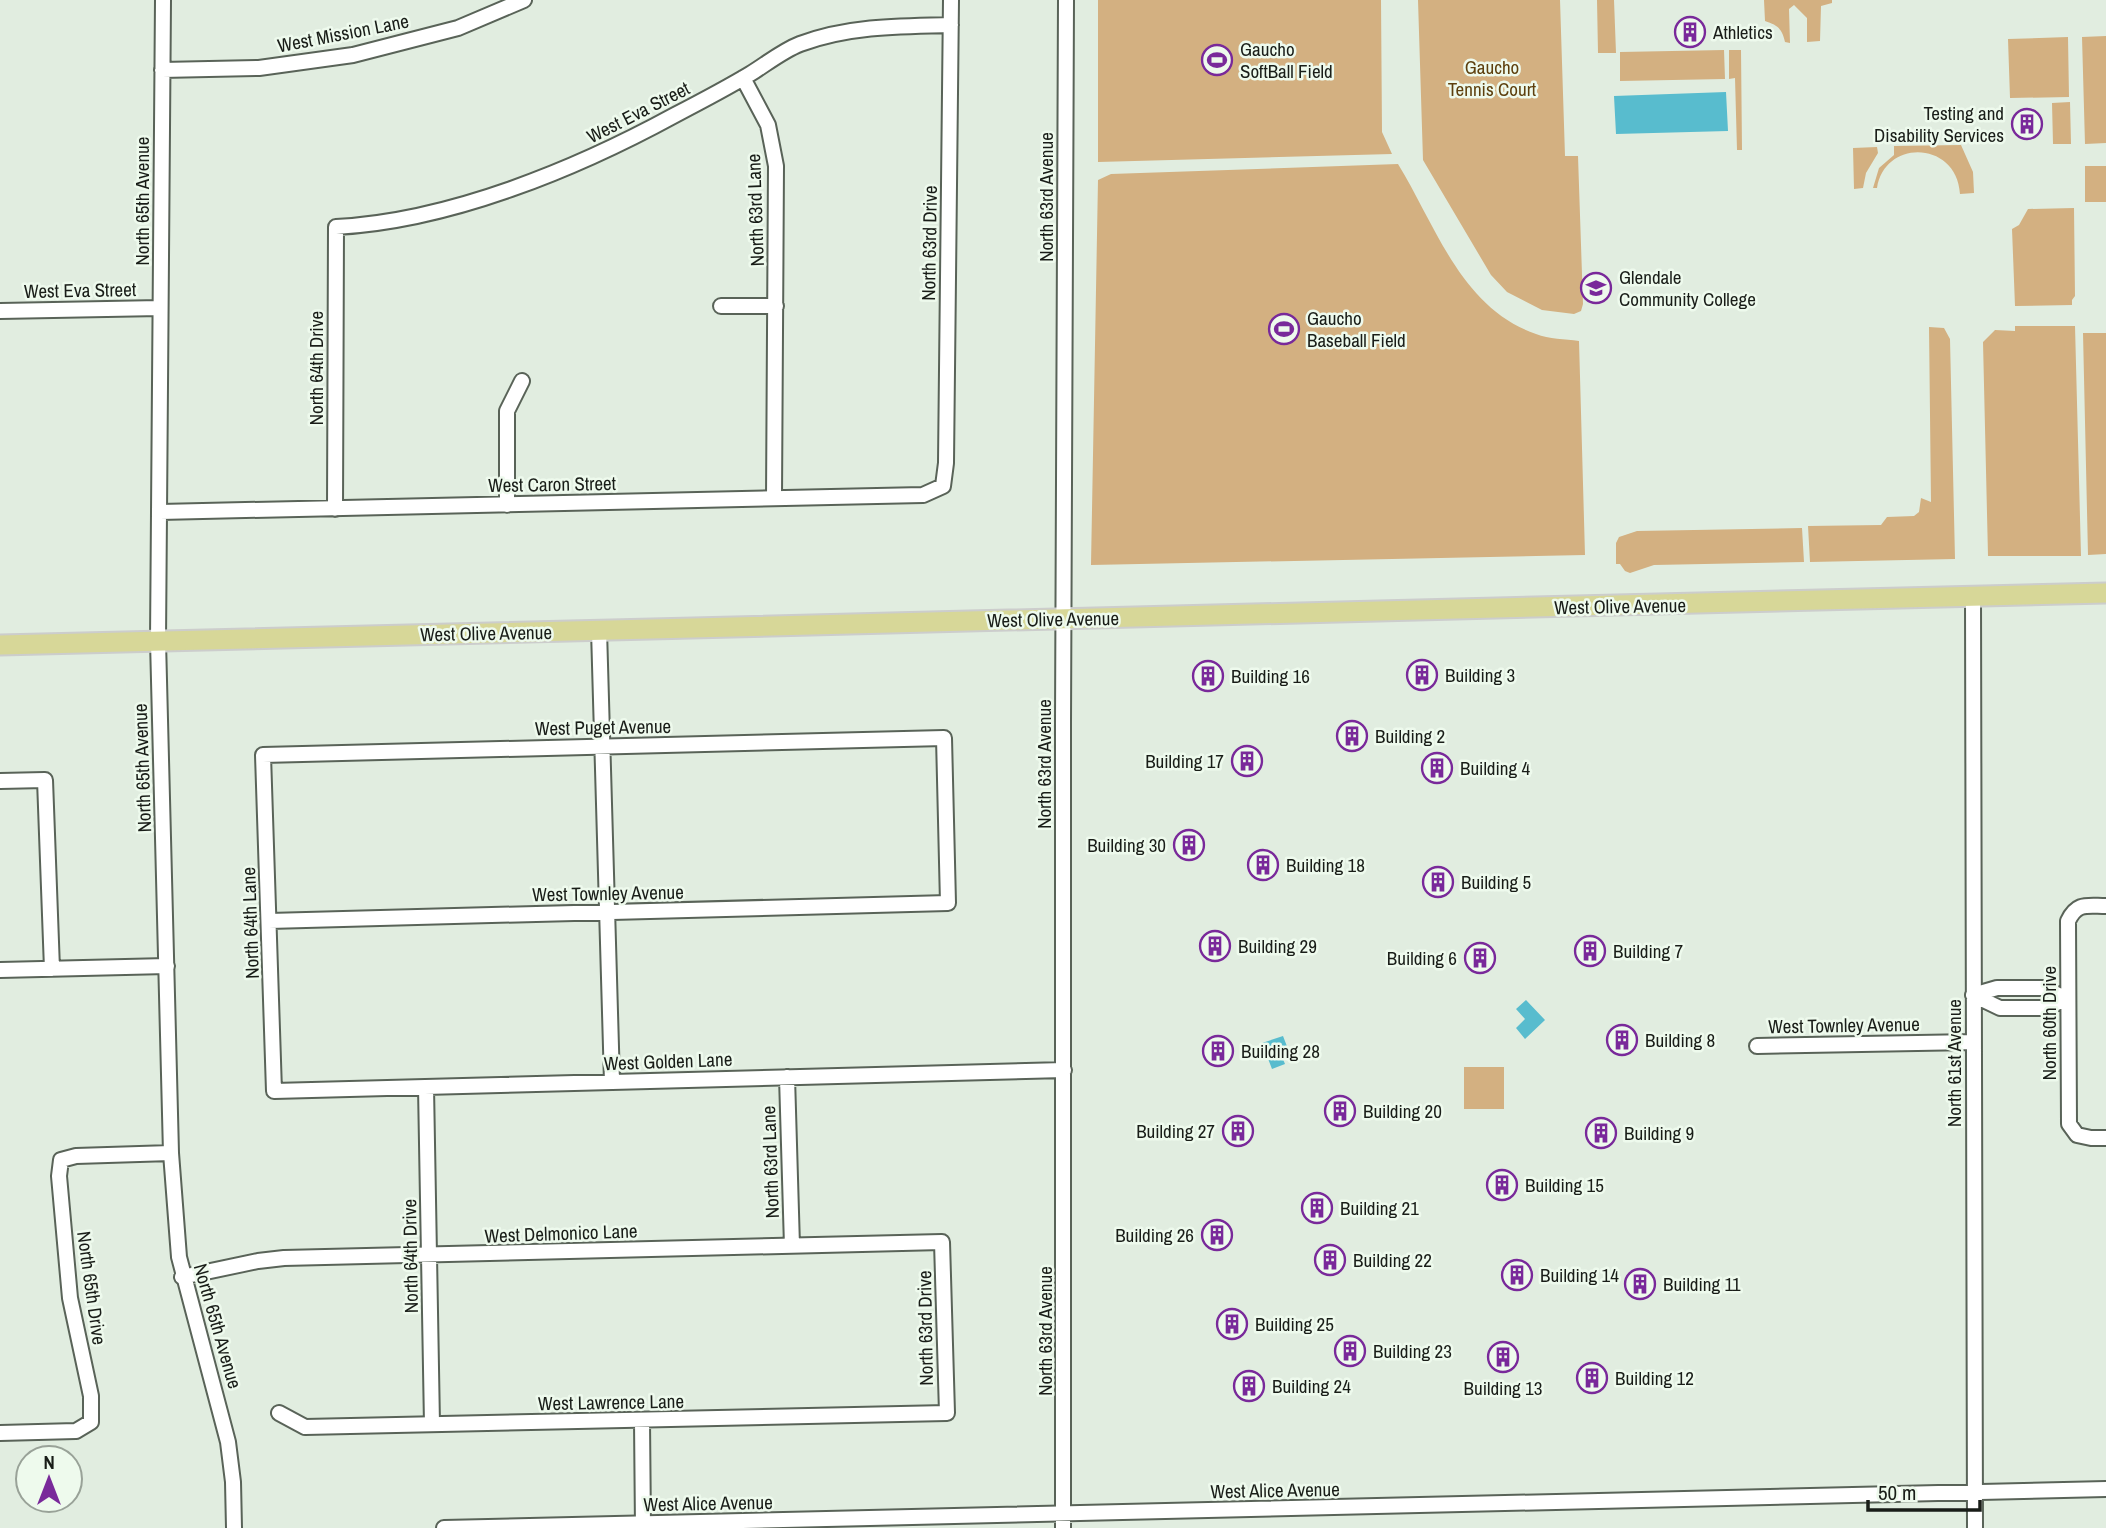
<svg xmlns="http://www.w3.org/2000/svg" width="2106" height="1528" font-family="'Archivo Narrow',sans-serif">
<rect width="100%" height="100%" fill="#e1ede0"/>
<path fill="#d3b081" d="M 1098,0 L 1381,0 L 1382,132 L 1392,154 L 1098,162 Z
M 1418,0 L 1560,0 L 1565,156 L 1578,156 L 1583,304 L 1581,311 L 1574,314 L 1542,310 L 1507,292 L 1491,275 L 1423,160 Z
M 1597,0 L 1614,0 L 1616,53 L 1598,53 Z
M 1764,0 L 1832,0 L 1832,3 L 1821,6 L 1820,41 L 1807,42 L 1807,18 L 1794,5 L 1789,9 L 1790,43 L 1785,42 C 1782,28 1777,25 1765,21 Z
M 2106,36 L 2106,143 L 2085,144 L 2082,37 Z
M 2068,37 L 2069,97 L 2010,98 L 2008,39 Z
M 1724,50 L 1725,79 L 1620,81 L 1620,52 Z
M 1729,50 L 1741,50 L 1742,150 L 1737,150 L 1735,78 L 1729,79 Z
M 2070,102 L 2071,144 L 2053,144 L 2052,103 Z
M 1961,145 L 1973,172 L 1974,193 L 1960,194 C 1957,141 1885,138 1877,188 L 1873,188 L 1879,168 L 1894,155 L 1894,146 Z
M 1877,147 L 1878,153 L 1866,173 L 1863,188 L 1854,189 L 1853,148 Z
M 1398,164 C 1436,226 1461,308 1536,334 C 1549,339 1565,339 1579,341 L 1585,555 L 1091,565 L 1098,180 L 1111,174 Z
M 2085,166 L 2106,166 L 2106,202 L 2085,202 Z
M 2074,208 L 2075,296 L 2072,300 L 2072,305 L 2015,306 L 2012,229 L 2019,225 L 2028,209 Z
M 2015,326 L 2075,326 L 2081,556 L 1988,556 L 1983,342 L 1995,330 L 2015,331 Z
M 1929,327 L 1944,328 L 1950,339 L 1955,559 L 1810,562 L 1808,526 L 1881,525 L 1887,517 L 1914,516 L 1919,512 L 1921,498 L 1931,502 Z
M 2083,333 L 2106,333 L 2106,554 L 2088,555 Z
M 1802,528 L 1804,562 L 1654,565 L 1630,573 L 1625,571 L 1620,564 L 1616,564 L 1616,543 L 1619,537 L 1637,531 Z
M 1464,1067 L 1504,1067 L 1504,1109 L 1464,1109 Z"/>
<path fill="#58bcce" d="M 1726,92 L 1728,131 L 1616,134 L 1614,96 Z
M 1526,1000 L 1545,1020 L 1525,1039 L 1516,1028 L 1525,1019 L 1516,1009 Z
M 1283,1036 L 1288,1049 L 1280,1052 L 1285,1064 L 1272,1069 L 1262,1043 Z"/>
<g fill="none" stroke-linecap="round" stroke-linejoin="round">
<g stroke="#596358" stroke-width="18">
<path id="minor" d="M 163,0 L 158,641 L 171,1153 L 179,1257 L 228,1442 L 233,1482 L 234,1528
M 162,70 L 259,68 L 353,55 L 458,28 L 524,0
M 743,78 L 768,125 L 776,166 L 774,498
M 721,306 L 776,306
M 0,311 L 160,308
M 507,505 L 507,411 L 522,381
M 335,509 L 336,227 C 450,221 576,169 675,115 C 700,102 725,89 750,74 C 765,65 782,51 800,44 C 848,26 900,26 951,25
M 160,512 L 923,495 L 943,486 L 946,463 L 951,0
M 1973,597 L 1975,1528
M 599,630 L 612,1082
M 0,781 L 45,780 L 52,969
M 2106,906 C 2087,906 2077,902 2068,921 L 2069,1124 L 2077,1135 L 2091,1138 L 2106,1138
M 269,921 L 948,903 L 944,738 L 263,755 L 274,1091 L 1064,1070
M 0,970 L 167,966
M 1973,995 L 2000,1008 L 2044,1008 L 2067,999
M 1973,995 L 1997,988 L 2044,988 L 2067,999
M 1757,1046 L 1973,1042
M 787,1077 L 792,1246
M 426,1087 L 432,1424
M 182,1277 L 258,1261 L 284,1258 L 942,1242 L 947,1413 L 305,1427 L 279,1413
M 642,1421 L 643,1528
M 0,1433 L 76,1431 L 91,1422 L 91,1396 L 70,1298 L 59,1176 L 61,1160 L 76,1156 L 171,1153
M 444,1528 L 2106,1489
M 1063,1528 L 1063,722 L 1066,0"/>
</g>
<g stroke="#cccdcc" stroke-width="23">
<path id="major" d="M 0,645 L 2106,593"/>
</g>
<use href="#minor" stroke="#fff" stroke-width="14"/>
<use href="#major" stroke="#d7d798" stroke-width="19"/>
</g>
<defs>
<g id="building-ring" transform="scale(1.575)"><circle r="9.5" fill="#eefaed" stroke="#79299a" stroke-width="1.5"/><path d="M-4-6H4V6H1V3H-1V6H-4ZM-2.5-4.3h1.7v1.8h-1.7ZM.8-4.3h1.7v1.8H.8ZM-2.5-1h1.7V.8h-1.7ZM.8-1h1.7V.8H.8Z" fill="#79299a"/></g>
<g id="stadium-ring" transform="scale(1.575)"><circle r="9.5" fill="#eefaed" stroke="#79299a" stroke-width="1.5"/><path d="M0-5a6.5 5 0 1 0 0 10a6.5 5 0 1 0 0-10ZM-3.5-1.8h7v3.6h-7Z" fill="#79299a"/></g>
<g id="university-ring" transform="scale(1.575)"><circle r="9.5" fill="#eefaed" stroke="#79299a" stroke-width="1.5"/><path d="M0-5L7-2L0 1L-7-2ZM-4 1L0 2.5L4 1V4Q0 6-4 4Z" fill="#79299a"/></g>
</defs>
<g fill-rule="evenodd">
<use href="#building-ring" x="1690" y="32"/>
<use href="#stadium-ring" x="1217" y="60"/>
<use href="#building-ring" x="2027" y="124"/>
<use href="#university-ring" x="1596" y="288"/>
<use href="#stadium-ring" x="1284" y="329"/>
<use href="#building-ring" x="1422" y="675"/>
<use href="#building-ring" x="1208" y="676"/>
<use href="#building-ring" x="1352" y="736"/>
<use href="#building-ring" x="1247" y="761"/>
<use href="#building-ring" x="1437" y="768"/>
<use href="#building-ring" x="1189" y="845"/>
<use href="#building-ring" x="1263" y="865"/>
<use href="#building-ring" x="1438" y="882"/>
<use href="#building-ring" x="1215" y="946"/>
<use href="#building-ring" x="1590" y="951"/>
<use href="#building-ring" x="1480" y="958"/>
<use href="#building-ring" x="1622" y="1040"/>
<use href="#building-ring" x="1218" y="1051"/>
<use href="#building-ring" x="1340" y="1111"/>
<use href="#building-ring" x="1238" y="1131"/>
<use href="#building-ring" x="1601" y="1133"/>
<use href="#building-ring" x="1502" y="1185"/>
<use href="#building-ring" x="1317" y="1208"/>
<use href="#building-ring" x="1217" y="1235"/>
<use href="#building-ring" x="1330" y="1260"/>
<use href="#building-ring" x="1517" y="1275"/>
<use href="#building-ring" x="1640" y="1284"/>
<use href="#building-ring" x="1232" y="1324"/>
<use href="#building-ring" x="1350" y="1351"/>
<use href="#building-ring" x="1503" y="1357"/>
<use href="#building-ring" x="1592" y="1378"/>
<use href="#building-ring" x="1249" y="1386"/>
</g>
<g text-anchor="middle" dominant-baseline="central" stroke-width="5" stroke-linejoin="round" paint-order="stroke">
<g font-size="19" fill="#191d18" stroke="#eefaed" text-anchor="start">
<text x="1713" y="32">Athletics</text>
<text x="1240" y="49">Gaucho<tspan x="1240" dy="22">SoftBall Field</tspan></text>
<text x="2004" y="113" text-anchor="end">Testing and<tspan x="2004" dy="22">Disability Services</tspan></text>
<text x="1619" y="277">Glendale<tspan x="1619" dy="22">Community College</tspan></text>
<text x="1307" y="318">Gaucho<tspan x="1307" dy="22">Baseball Field</tspan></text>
<text x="1445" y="675">Building 3</text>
<text x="1231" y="676">Building 16</text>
<text x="1375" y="736">Building 2</text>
<text x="1224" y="761" text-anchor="end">Building 17</text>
<text x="1460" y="768">Building 4</text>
<text x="1166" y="845" text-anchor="end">Building 30</text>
<text x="1286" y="865">Building 18</text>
<text x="1461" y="882">Building 5</text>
<text x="1238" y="946">Building 29</text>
<text x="1613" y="951">Building 7</text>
<text x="1457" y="958" text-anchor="end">Building 6</text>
<text x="1645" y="1040">Building 8</text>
<text x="1241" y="1051">Building 28</text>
<text x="1363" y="1111">Building 20</text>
<text x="1215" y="1131" text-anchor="end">Building 27</text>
<text x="1624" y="1133">Building 9</text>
<text x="1525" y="1185">Building 15</text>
<text x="1340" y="1208">Building 21</text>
<text x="1194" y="1235" text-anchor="end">Building 26</text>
<text x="1353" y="1260">Building 22</text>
<text x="1540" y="1275">Building 14</text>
<text x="1663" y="1284">Building 11</text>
<text x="1255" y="1324">Building 25</text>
<text x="1373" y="1351">Building 23</text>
<text x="1615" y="1378">Building 12</text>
<text x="1272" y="1386">Building 24</text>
<text x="1503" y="1388" text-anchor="middle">Building 13</text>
</g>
<g font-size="19" fill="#191d18" stroke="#eefaed">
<text transform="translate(343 33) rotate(-11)">West Mission Lane</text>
<text transform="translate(638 112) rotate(-27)">West Eva Street</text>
<text transform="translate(1046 197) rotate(-90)">North 63rd Avenue</text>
<text transform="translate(142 201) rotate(-90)">North 65th Avenue</text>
<text transform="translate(755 210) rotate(-92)">North 63rd Lane</text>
<text transform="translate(929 243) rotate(-89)">North 63rd Drive</text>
<text transform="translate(80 290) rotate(-1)">West Eva Street</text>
<text transform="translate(316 368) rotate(-90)">North 64th Drive</text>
<text transform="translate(552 484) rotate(-1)">West Caron Street</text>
<text transform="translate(1620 606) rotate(-1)">West Olive Avenue</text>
<text transform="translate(1053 619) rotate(-1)">West Olive Avenue</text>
<text transform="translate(486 633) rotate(-1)">West Olive Avenue</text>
<text transform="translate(603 727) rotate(-1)">West Puget Avenue</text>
<text transform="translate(1044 764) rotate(-90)">North 63rd Avenue</text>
<text transform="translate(142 768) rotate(-92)">North 65th Avenue</text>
<text transform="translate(608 893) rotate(-1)">West Townley Avenue</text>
<text transform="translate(250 923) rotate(-92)">North 64th Lane</text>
<text transform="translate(2049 1023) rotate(-90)">North 60th Drive</text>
<text transform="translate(1844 1025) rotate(-1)">West Townley Avenue</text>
<text transform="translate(668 1061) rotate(-2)">West Golden Lane</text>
<text transform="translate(1954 1063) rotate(-90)">North 61st Avenue</text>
<text transform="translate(770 1162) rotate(-92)">North 63rd Lane</text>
<text transform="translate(561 1233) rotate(-2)">West Delmonico Lane</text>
<text transform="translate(410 1256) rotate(-91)">North 64th Drive</text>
<text transform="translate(92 1288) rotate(82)">North 65th Drive</text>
<text transform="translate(218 1326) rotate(74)">North 65th Avenue</text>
<text transform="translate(925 1328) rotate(-91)">North 63rd Drive</text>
<text transform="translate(1045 1331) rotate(-90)">North 63rd Avenue</text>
<text transform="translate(611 1402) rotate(-1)">West Lawrence Lane</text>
<text transform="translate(1275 1490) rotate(-1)">West Alice Avenue</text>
<text transform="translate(708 1503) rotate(-1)">West Alice Avenue</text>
</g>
<g font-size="19" fill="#5d3f0d" stroke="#eefaed">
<text x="1492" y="67">Gaucho<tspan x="1492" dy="22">Tennis Court</tspan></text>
</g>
</g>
<g transform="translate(49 1479)"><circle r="33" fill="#eefaed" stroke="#99a298" stroke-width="2"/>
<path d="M0-5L12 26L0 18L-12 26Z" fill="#79299a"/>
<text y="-10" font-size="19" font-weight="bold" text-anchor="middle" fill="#191d18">N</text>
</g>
<path d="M1868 1500v10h112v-10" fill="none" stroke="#191d18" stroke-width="3.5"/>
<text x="1878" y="1500" font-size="21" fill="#191d18" stroke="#eefaed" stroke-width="5" paint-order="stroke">50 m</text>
</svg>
